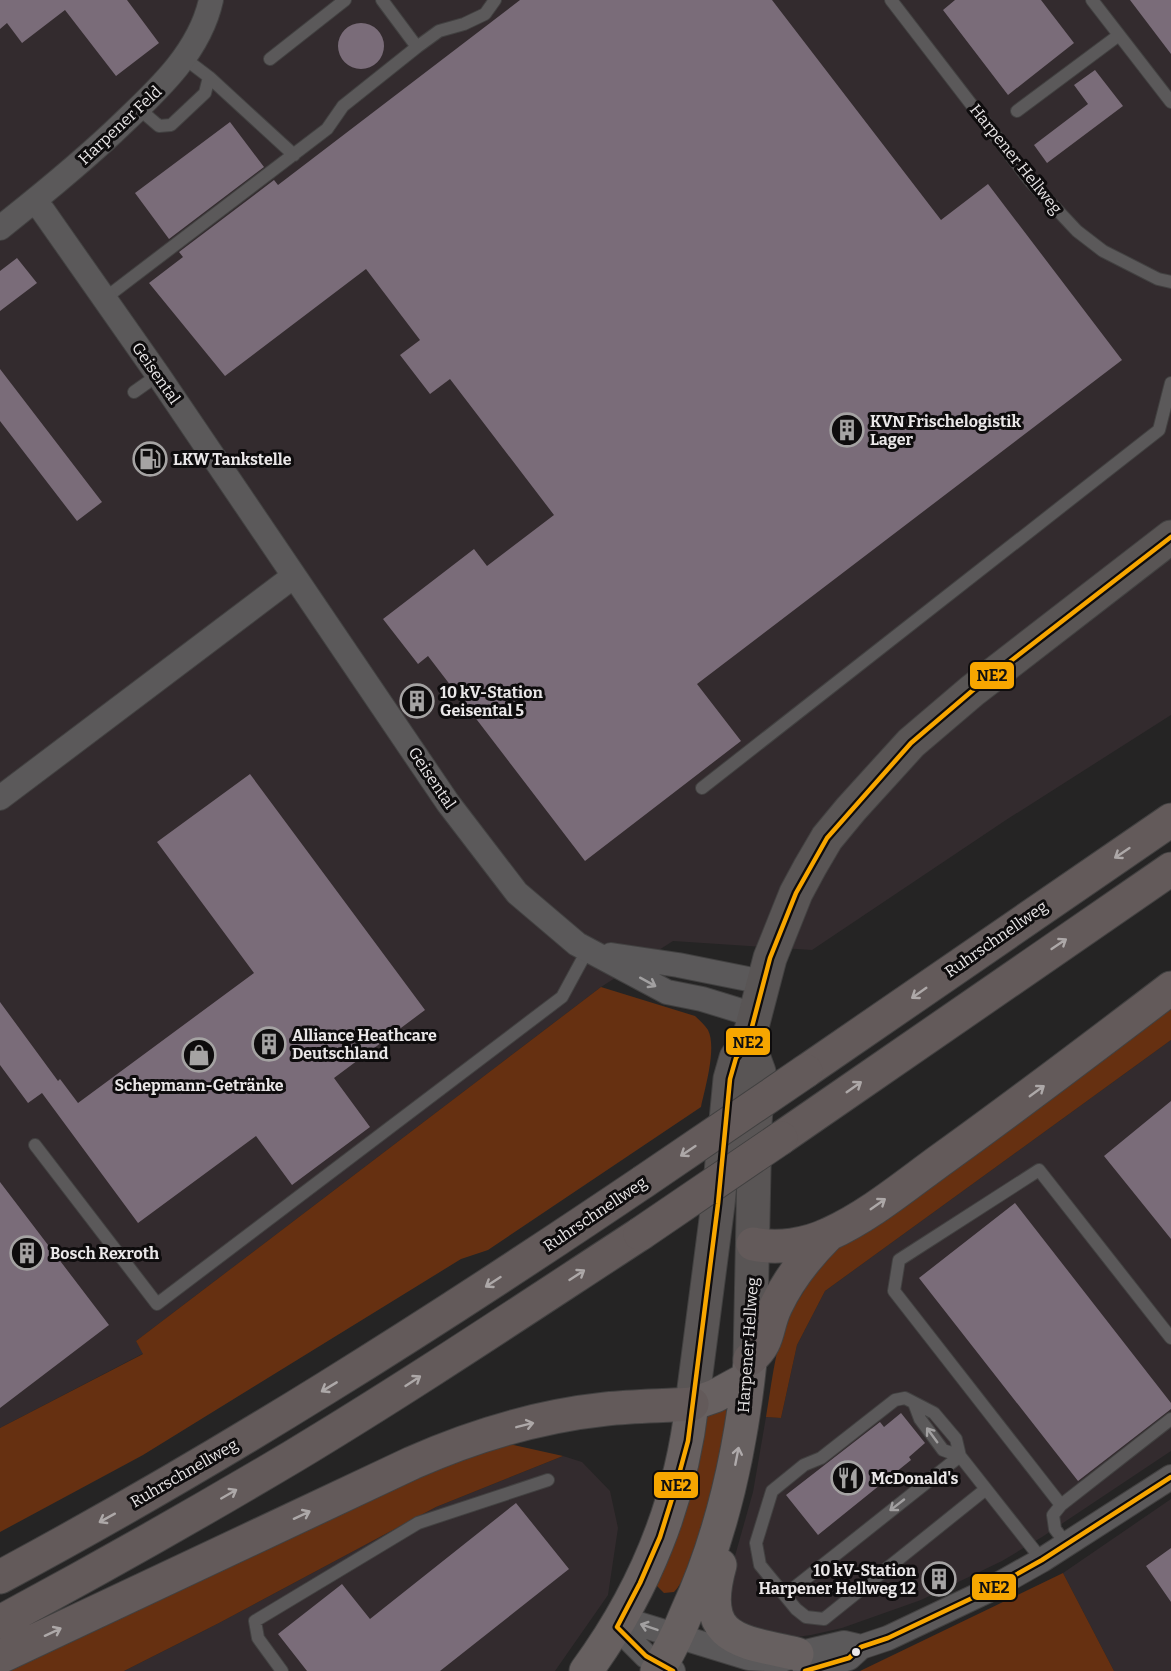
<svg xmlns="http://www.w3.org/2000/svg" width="1171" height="1671" font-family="Bitter,serif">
<rect width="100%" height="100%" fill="#252424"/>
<path fill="#332b2e" d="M 0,0 L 1171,0 L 1171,715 L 1006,820 L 812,950 L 673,941 L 601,987 L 136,1341 L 144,1353 L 0,1428 Z
M 1171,1040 L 1171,1451 L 1042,1537 L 1002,1561 L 921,1600 L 842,1628 L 811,1635 L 783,1639 L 741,1625 L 731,1608 L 731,1570 L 753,1492 L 766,1417 L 781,1418 L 797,1345 L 825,1291 Z
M 563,1456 L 582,1462 L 610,1491 L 618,1528 L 608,1595 L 555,1671 L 124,1671 L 219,1623 L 436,1507 Z
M 1171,1499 L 1171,1671 L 1114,1671 L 1063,1573 Z"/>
<path fill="#663011" d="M 601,987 L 695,1016 C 700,1021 705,1025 708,1030 C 717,1048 705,1088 701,1107 L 488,1250 L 461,1259 L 143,1455 L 0,1532 L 0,1428 L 143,1354 L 136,1341 Z
M 1171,1004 L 1171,1040 L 825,1291 L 797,1345 L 781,1418 L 766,1417 C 772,1383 775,1345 790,1314 C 797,1299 810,1289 808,1273 L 818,1262 Z
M 725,1407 L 727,1414 C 718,1463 708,1512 690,1559 C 686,1570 683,1583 674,1592 L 664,1593 L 656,1585 L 707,1410 Z
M 509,1444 L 563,1456 L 436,1507 L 219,1623 L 124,1671 L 0,1671 L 463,1454 Z
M 1063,1573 L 1114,1671 L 858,1671 L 860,1671 Z"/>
<path fill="#7a6c79" d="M 0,0 L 127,0 L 159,43 L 116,76 L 65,10 L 22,43 L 7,23 L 0,29 Z
M 520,0 L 772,0 L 941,220 L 988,184 L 1122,360 L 697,684 L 741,741 L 585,861 L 428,656 L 418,664 L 383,619 L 474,549 L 487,566 L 554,515 L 450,379 L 430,394 L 400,355 L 420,340 L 366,269 L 225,376 L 149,283 L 183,257 L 179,252 L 274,180 L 278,185 Z
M 955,0 L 1041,0 L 1074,43 L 1008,95 L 943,10 Z
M 1130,0 L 1171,0 L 1171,54 Z
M338 46a23 23 0 1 1 46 0a23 23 0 1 1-46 0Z
M 1095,70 L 1123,106 L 1047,163 L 1034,145 L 1088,104 L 1074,85 Z
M 230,122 L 264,167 L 169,239 L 135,193 Z
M 17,258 L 37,283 L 0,311 L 0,271 Z
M 0,369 L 102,502 L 77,521 L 0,421 Z
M 250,774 L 425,1010 L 334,1078 L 370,1127 L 292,1185 L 256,1136 L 138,1223 L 42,1093 L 28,1103 L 0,1065 L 0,1002 L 58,1081 L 60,1079 L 78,1103 L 254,973 L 157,842 Z
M 1171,1101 L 1171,1239 L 1104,1156 Z
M 0,1182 L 109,1325 L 0,1408 Z
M 1015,1203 L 1171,1403 L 1171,1409 L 1078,1481 L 919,1278 Z
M 901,1413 L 925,1443 L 909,1457 L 911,1460 L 818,1535 L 786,1495 L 880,1422 L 884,1427 Z
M 516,1503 L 569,1569 L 440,1671 L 307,1671 L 278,1634 L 342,1584 L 370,1619 Z
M 1171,1548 L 1171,1602 L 1146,1566 Z"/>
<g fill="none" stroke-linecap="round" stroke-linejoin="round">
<g stroke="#424141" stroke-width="14">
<path id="lane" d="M 382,0 L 417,47
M 891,0 L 1031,182 L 1077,231 L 1103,251 L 1158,279 L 1171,282
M 1092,0 L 1171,102
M 270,59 L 345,0
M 209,77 L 294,155
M 138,108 L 159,126 L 171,125 L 205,93 L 209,77 L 184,58
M 1017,111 L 1119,35
M 104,299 L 327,129 L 343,106 L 417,47 L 439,31 L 464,24 L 485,14 L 495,0
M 134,392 L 158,375
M 702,788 L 1159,430 L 1171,383
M 35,1145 L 157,1304 L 562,997 L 588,949
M 905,1398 L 934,1413 L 956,1439 L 960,1456 L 986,1489 L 824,1619 L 806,1617 L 796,1609 L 760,1565 L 756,1543 L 772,1491 L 804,1465 L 821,1458 L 895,1400 Z
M 914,1403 L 920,1419 L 943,1450 L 960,1456
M 986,1489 L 1042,1560
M 1061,1505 L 1171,1419
M 1067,1545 L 1055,1529 L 1053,1515 L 1061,1505 L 894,1291 L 899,1260 L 1039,1170 L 1171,1338
M 785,1595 L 960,1456
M 282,1671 L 258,1638 L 255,1621 L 418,1523 L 548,1480"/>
</g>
<g stroke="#424141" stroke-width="26">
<path id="street" d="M 34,202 L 43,211 L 158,375 L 448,803 L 517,893 L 577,944 L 667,992 L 702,999 L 754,1015
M 0,228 C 43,194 86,159 125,121 C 161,87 200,50 211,0
M 0,798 L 294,576
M 611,955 L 678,965 L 763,982
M 622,1619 L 749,1658 L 782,1660 L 797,1654 L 844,1643 L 861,1647
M 617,1627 L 646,1656 L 673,1671
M 805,1671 L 849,1658 L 861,1647 L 888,1638 L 987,1591 L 1042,1560 L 1171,1477"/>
</g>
<g stroke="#424141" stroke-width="35">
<path id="secondary" d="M 748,1042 L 759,1072 L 755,1123 L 750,1359
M 692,1404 L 718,1204 L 730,1079 L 736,1058 L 748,1042 L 770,958 L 796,893 L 810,867 L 827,838 L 851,809 L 911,743 L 972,691 L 1171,537"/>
</g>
<g stroke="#424141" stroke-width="35">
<path id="primary" d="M 720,1565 C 699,1640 738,1641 797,1654
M 586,1671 C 644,1592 681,1501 692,1404 L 715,1396 L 748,1378
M 657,1671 C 669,1653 678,1634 686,1614 C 723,1534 741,1449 750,1362"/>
</g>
<g stroke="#424141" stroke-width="35">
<path id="highway" d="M 806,1071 L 1171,820
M 781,1138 L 1171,869
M 753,1244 C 778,1249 806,1245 829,1234 C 869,1216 906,1185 942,1159 C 1020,1103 1095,1046 1171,988
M 750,1359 C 771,1341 765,1329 776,1306 C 789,1278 807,1256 828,1235
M 0,1577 C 222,1458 434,1323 643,1182
M 0,1622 C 99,1569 196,1514 292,1457 C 410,1386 525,1309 640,1234
M 0,1657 L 412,1463 C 473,1436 540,1416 606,1409 C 634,1406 664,1406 692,1404"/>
</g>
<use href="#lane" stroke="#5b595a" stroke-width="12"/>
<use href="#street" stroke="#5b595a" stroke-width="24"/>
<use href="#secondary" stroke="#595555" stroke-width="33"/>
<use href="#primary" stroke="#676060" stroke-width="33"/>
<use href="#highway" stroke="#635a5a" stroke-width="33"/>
<g stroke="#424141" stroke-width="35" stroke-linecap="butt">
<path id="highway-bridge" d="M 643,1182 L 806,1071
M 640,1234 L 781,1138"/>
</g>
<use href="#highway-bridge" stroke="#635a5a" stroke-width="33"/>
<g stroke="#0e0c0d" stroke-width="9">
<path id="bus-1" d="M 673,1671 L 646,1656 L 617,1627 L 640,1583 L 660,1537 L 675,1489 L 688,1441 L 718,1204 L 730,1079 L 736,1058 L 748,1042 L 770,958 L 796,893 L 827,838 L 911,743 L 972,691 L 1171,537
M 805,1671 L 849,1658 L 861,1647 L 888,1638 L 987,1591 L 1042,1560 L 1171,1477"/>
</g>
<use href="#bus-1" stroke="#f7a600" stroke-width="4.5"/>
</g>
<defs><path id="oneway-shaft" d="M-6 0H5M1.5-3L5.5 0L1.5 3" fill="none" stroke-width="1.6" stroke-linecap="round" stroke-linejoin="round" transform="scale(1.5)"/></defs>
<g stroke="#ada8a8">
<use href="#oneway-shaft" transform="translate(1122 853) rotate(146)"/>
<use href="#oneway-shaft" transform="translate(1059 944) rotate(-34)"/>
<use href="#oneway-shaft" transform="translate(919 993) rotate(145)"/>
<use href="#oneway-shaft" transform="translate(854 1087) rotate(-35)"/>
<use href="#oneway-shaft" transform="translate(1037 1091) rotate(-36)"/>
<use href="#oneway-shaft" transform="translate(688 1151) rotate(146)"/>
<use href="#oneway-shaft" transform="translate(878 1204) rotate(-35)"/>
<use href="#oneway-shaft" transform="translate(577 1275) rotate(-33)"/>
<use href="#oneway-shaft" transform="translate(493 1282) rotate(147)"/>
<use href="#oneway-shaft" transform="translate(413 1381) rotate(-33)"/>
<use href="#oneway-shaft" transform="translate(329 1387) rotate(149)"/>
<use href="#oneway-shaft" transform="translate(525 1425) rotate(-14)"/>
<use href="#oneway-shaft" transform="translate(229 1494) rotate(-30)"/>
<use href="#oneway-shaft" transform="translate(302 1515) rotate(-25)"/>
<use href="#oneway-shaft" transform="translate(107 1518) rotate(151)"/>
<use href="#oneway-shaft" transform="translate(53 1632) rotate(-25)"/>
</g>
<g stroke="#a2a0a1">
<use href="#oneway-shaft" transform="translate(648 982) rotate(29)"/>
<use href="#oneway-shaft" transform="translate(932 1435) rotate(-126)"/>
<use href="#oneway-shaft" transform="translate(897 1505) rotate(142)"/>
<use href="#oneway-shaft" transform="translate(649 1627) rotate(-161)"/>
</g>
<use stroke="#afaaab" href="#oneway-shaft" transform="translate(737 1456) rotate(-79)"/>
<defs>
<g id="building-ring" transform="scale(1.725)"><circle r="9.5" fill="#0e0c0d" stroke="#a5a3a3" stroke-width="1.5"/><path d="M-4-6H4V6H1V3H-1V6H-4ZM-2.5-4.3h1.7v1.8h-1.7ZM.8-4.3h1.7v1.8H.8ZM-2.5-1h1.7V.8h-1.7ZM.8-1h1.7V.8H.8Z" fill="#a5a3a3"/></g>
<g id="fuel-ring" transform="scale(1.725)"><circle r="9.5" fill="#0e0c0d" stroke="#a5a3a3" stroke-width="1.5"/><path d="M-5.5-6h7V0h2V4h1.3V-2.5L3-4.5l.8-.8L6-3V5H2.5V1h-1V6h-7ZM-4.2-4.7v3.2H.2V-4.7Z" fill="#a5a3a3"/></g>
<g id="shop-ring" transform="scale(1.725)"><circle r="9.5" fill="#0e0c0d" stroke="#a5a3a3" stroke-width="1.5"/><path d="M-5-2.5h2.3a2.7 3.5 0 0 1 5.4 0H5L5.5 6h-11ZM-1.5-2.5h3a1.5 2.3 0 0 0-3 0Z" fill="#a5a3a3"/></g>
<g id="restaurant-ring" transform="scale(1.725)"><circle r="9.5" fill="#0e0c0d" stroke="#a5a3a3" stroke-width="1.5"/><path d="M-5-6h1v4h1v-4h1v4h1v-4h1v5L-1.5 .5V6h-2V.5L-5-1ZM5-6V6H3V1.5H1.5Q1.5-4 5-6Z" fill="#a5a3a3"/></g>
</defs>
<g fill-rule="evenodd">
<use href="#building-ring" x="847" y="430"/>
<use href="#fuel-ring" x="150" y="459"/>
<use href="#building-ring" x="417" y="701"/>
<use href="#building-ring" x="269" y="1044"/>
<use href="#shop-ring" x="199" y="1055"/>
<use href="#building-ring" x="27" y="1253"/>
<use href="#restaurant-ring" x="848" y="1478"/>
<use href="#building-ring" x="939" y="1579"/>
</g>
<circle fill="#eae7e8" stroke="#0e0c0d" stroke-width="2" cx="856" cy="1652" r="5"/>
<g text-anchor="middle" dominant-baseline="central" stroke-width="6" stroke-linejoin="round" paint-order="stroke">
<g font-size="16" fill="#eae7e8" stroke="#0e0c0d">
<text transform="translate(120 125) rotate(-43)">Harpener Feld</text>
<text transform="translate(1016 159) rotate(51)">Harpener Hellweg</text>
<text transform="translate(156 373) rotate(55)">Geisental</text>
<text transform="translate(432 778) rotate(56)">Geisental</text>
<text transform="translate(996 939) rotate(-35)">Ruhrschnellweg</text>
<text transform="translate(595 1214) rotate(-34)">Ruhrschnellweg</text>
<text transform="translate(748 1345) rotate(-86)">Harpener Hellweg</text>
<text transform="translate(184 1473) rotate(-30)">Ruhrschnellweg</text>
</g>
<g font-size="16" font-weight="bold" fill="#eae7e8" stroke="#0e0c0d" text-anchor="start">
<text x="870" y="421">KVN Frischelogistik<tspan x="870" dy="18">Lager</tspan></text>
<text x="173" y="459">LKW Tankstelle</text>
<text x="440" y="692">10 kV-Station<tspan x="440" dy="18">Geisental 5</tspan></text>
<text x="292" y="1035">Alliance Heathcare<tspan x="292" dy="18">Deutschland</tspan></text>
<text x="199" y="1085" text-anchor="middle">Schepmann-Getränke</text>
<text x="50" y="1253">Bosch Rexroth</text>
<text x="871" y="1478">McDonald's</text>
<text x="916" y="1570" text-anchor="end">10 kV-Station<tspan x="916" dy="18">Harpener Hellweg 12</tspan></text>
</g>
</g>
<g stroke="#0e0c0d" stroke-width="2">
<rect x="969" y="661" width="46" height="29" rx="6" fill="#f7a600"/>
<rect x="725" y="1027" width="46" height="29" rx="6" fill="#f7a600"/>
<rect x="653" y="1471" width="46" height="28" rx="6" fill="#f7a600"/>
<rect x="971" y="1573" width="46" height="28" rx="6" fill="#f7a600"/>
</g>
<g font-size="16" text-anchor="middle" font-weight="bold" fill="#111">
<text x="992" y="681">NE2</text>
<text x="748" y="1048">NE2</text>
<text x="676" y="1491">NE2</text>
<text x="994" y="1593">NE2</text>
</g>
</svg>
